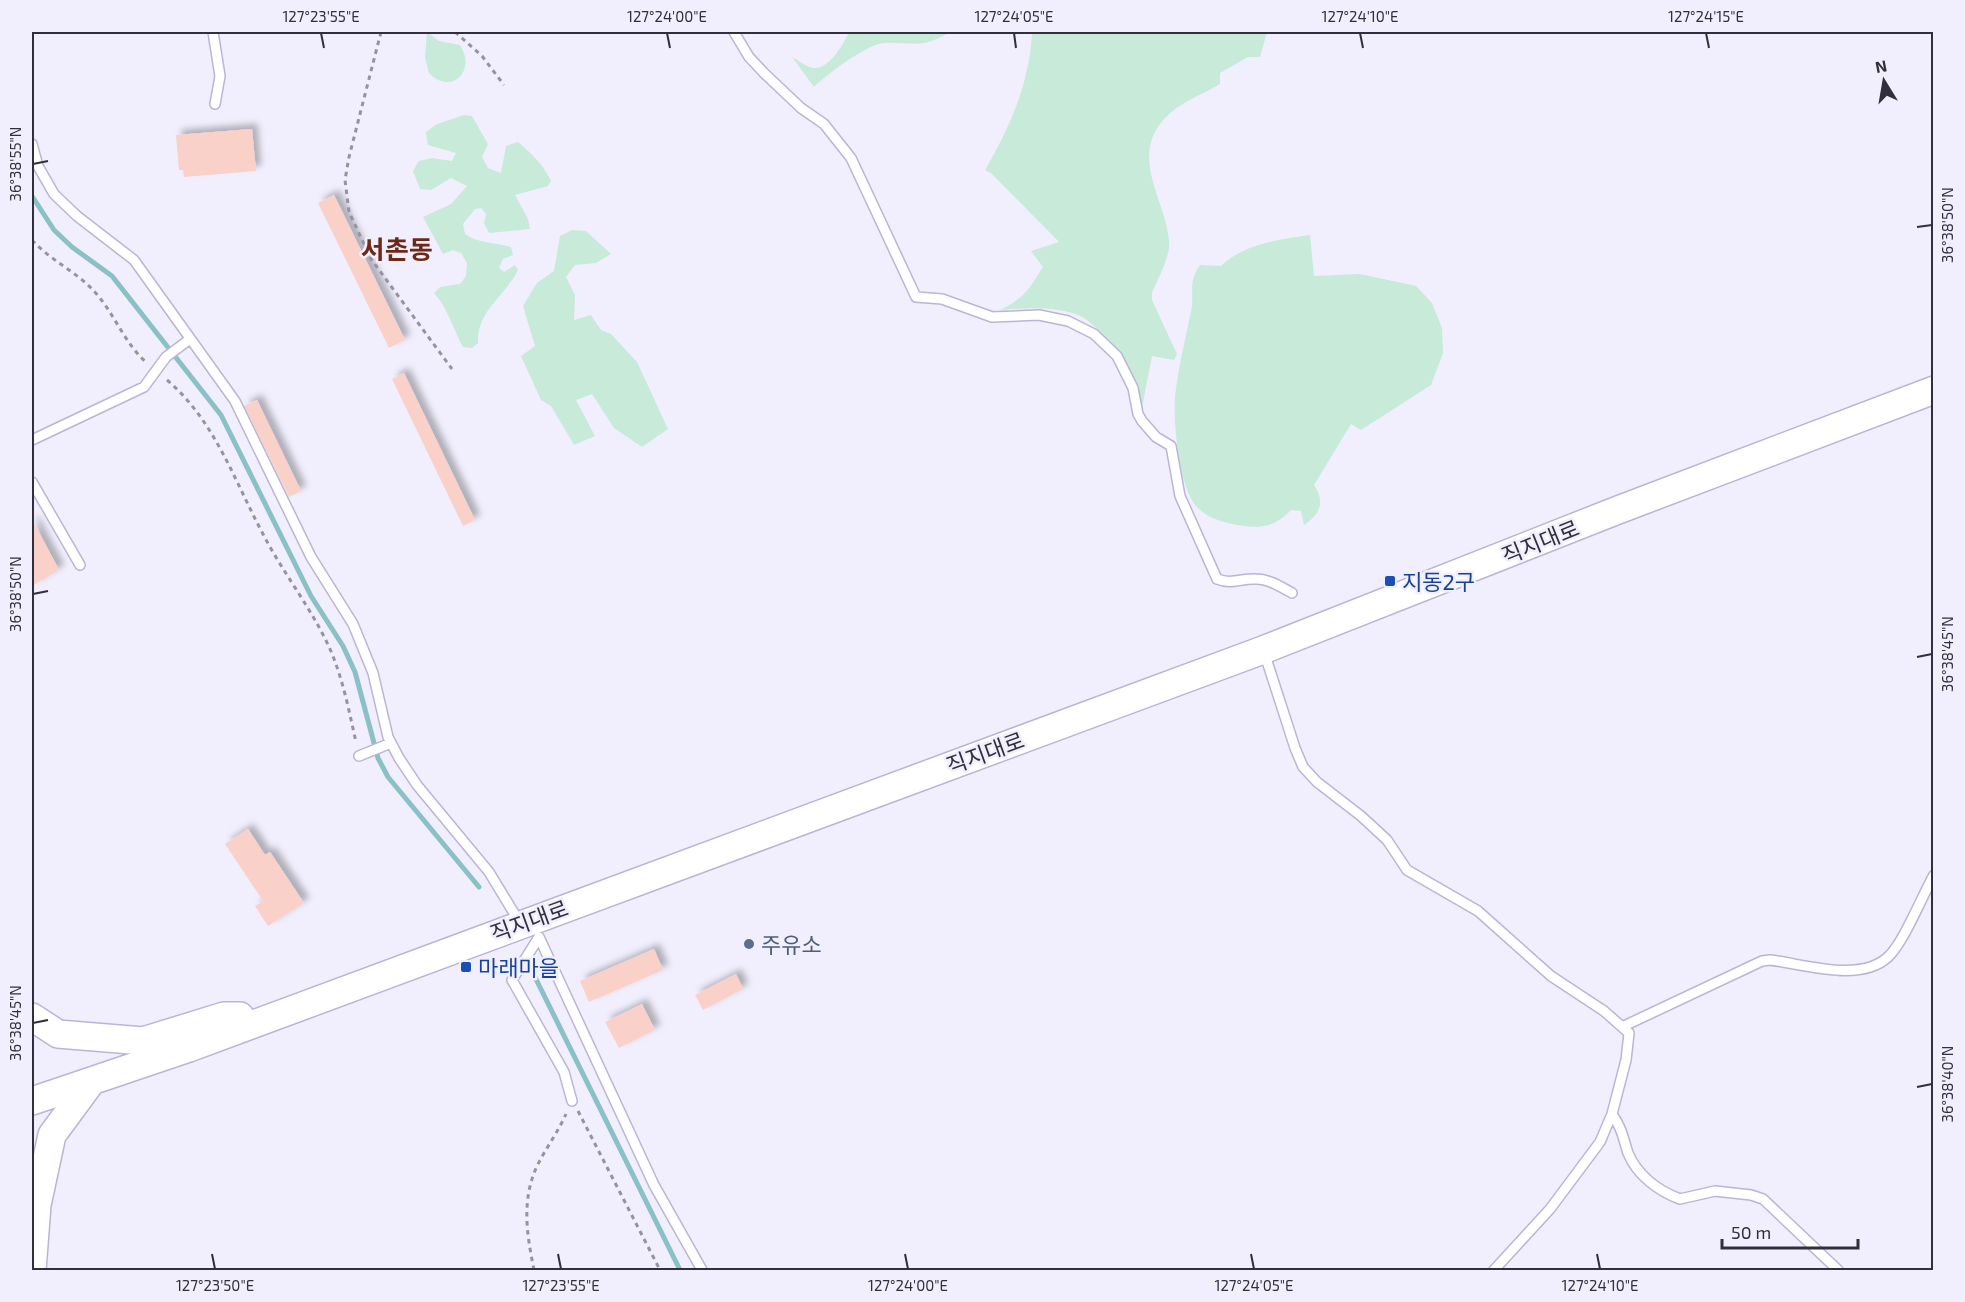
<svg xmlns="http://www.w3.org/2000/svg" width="1965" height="1302" font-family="'Exo 2','Noto Sans KR',sans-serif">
<defs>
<filter id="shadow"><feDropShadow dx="5.5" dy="-5.5" stdDeviation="3" flood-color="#0004"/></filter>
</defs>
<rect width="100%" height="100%" fill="#f1effd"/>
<path fill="#c8ead9" d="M 427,32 L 439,41 L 460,45 C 477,71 451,96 429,73 L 425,58 Z
M 849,32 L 950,32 C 921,50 914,41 883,43 C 866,45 826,75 814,87 L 792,57 C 798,60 804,65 809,67 C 827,74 843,45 849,32 Z
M 1032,32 L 1267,32 L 1260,57 L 1248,57 L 1220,73 L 1220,84 C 1202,95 1180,102 1165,118 C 1129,157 1165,198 1169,240 C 1171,256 1158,278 1152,293 L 1152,300 L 1177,354 L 1174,360 L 1152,356 L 1142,407 C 1132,373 1126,356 1100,332 C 1094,326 1086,318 1078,315 C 1054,306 1025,308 1000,310 C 1025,298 1029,289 1043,267 L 1031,251 L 1059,242 L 991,173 L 985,170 C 1010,127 1030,82 1032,32 Z
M 464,115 L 472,116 L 488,144 L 482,157 L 488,168 L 501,173 L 506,146 L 518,142 C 532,154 543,164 551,181 L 548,186 L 515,195 L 528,219 L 530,229 L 489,233 L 484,223 L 486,214 L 481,208 L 475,209 L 463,224 L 465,234 C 479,244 495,242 511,247 L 513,255 L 503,259 L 499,268 L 504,272 L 515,265 L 518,270 C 504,298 477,310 478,343 L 472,348 L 463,347 C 453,329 448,308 434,293 L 440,287 L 460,284 L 466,276 L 467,263 L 461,253 L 453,250 L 443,254 L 423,217 L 451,204 L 467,186 L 451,178 L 431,190 L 420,189 L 413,171 L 419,161 L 432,158 L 452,161 L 456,153 L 428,145 L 426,132 L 437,124 Z
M 572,230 L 586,231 L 611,254 L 596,263 L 575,265 L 566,277 L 575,295 L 574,320 L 591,315 L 601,330 L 611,334 L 637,362 L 668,429 L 642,447 L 614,428 L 592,394 L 576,400 L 595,436 L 574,445 L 551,406 L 541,400 L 521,356 L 535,346 L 523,306 L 537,283 L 554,271 L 560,236 Z
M 1310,235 L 1314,276 L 1360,274 L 1416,286 L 1432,303 L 1442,328 L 1443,353 L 1431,385 L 1361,430 L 1351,424 L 1314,485 C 1325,501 1321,514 1304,525 L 1301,511 L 1291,510 C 1275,527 1260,529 1238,525 C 1223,522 1208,519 1197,507 C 1179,488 1173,423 1175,397 C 1178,369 1185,340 1191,312 C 1195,292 1187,284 1200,265 L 1221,266 C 1245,243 1278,240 1310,235 Z"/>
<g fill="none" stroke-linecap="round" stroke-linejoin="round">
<path stroke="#8ac1c7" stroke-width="5" d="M 32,196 L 54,230 L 72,247 L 112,276 L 221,415 L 311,596 L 343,646 L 355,672 L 378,758 L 388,777 L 479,887
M 530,967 L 680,1270"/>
</g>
<path fill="#f9d1c9" filter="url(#shadow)" d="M 252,129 L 256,171 L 184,177 L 183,170 L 179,170 L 176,135 Z
M 334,195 L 405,340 L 389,348 L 318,203 Z
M 404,373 L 475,520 L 463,526 L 392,379 Z
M 257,400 L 301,491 L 289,497 L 244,406 Z
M 32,519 L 59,570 L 32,586 Z
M 248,829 L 265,855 L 270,852 L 304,903 L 268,926 L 255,906 L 263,901 L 225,844 Z
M 654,949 L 663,970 L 589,1002 L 580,981 Z
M 736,974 L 743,989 L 703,1010 L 695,995 Z
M 642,1004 L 655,1030 L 619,1048 L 605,1022 Z"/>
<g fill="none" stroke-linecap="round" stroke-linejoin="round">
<g stroke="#bab5d6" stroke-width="12">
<path id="lane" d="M 213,32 L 220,76 L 215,104
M 734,32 L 749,57 L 764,73 L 801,108 L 824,124 L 851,158 L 916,297 L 942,299 L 992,317 L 1039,315 L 1068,321 L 1094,334 L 1117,356 L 1133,388 L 1138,414 L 1142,421 L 1156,437 L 1171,446 L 1180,496 L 1217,579 C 1232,585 1241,578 1256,579 C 1269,579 1281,587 1292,593
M 32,144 L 38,166 L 54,194 L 77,216 L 134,260 L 235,401 L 311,557 L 353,624 L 373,673 L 388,737 L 399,758 L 417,785 L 489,872 L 520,923
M 32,440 L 144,387 L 166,357 L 190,339
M 32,482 L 80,565
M 1264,652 L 1295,748 L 1303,767 L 1317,782 L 1361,816 L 1387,840 L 1407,870 L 1478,911 L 1551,976 L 1604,1011 L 1629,1033 L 1626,1060 L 1612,1114 L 1600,1142 L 1550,1209 L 1494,1270
M 359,756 L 391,743
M 539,937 L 654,1185 L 702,1270
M 539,937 L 512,980 L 564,1072 L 572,1101
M 1624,1026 L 1762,961 L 1770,960 C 1804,964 1860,983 1888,957 C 1904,942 1922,896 1934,875
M 1612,1114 C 1622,1128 1623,1138 1628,1153 C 1637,1175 1658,1191 1680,1199 L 1715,1191 L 1751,1195 L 1763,1199 L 1838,1270"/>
</g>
<g stroke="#bab5d6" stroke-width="30">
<path id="secondary" d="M 32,1017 L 58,1034 L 143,1041 L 224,1016 L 240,1016
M 32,1101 L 189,1048 L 1263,650 L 1618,510 L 1934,390
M 32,1270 L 37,1205 L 52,1135 L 91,1082"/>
</g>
<path stroke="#9593a0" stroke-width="3" stroke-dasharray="4.5 4.5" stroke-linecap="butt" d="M 381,32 L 349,157 L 345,180 L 349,212 L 371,259 L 452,369
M 455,32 L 482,56 L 504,85
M 32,240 C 50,260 75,271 93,290 C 114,312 124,343 146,362
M 167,380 C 215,421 234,480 263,534 C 283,573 312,609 330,649 C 343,679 349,711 356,742
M 578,1111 L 660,1270
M 534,1270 C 527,1235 521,1201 537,1166 C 546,1148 558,1132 566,1114"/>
<use href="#lane" stroke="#fff" stroke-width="9"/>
<use href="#secondary" stroke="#fff" stroke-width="27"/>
</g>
<path fill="none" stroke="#312f3c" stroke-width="2" d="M 321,33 L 324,48M 667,33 L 670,48M 1014,33 L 1016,48M 1360,33 L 1363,48M 1706,33 L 1709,48M 33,164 L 48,161M 1917,227 L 1932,225M 33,594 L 48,591M 1917,657 L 1932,654M 33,1023 L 48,1020M 1917,1087 L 1932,1084M 212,1254 L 215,1269M 558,1254 L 561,1269M 905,1254 L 908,1269M 1251,1254 L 1254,1269M 1597,1254 L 1600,1269"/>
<g fill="#1a4fb4" stroke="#f1effd" stroke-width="2">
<rect x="1384" y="575" width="12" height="12" rx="3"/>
<rect x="460" y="961" width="12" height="12" rx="3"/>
</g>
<circle fill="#5c6f8a" stroke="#f1effd" stroke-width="2" cx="749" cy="944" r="6"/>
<g text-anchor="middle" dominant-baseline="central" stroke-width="5" stroke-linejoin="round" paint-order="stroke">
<g font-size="22" fill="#312f3c" stroke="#f1effd">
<text transform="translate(1540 541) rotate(-22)">직지대로</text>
<text transform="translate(985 752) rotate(-20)">직지대로</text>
<text transform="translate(529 920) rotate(-20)">직지대로</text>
</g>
<g font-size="22" fill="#164399" stroke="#f1effd" text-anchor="start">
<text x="1402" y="581">지동2구</text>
<text x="478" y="967">마래마을</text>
</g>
<g font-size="22" fill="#4e5e75" stroke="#f1effd" text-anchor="start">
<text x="761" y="944">주유소</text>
</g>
<g font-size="26" font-weight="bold" fill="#6c2917" stroke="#f1effd">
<text x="397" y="248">서촌동</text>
</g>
</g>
<rect width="1965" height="1302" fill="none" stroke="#f1effd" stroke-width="66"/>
<g transform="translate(1884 81) rotate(349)" stroke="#f1effd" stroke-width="4.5" paint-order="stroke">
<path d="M0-4.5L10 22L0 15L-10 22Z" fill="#312f3c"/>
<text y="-9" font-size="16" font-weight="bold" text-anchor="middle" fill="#312f3c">N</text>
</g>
<path d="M1722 1239v9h136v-9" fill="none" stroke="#312f3c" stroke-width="3"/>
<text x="1731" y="1239" font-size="18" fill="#312f3c" stroke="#f1effd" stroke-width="4.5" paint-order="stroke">50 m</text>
<rect x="33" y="33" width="1899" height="1236" fill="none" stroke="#312f3c" stroke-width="2"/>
<g font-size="15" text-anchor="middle" fill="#312f3c">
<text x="321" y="22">127°23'55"E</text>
<text x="667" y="22">127°24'00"E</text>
<text x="1014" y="22">127°24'05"E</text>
<text x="1360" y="22">127°24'10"E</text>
<text x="1706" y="22">127°24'15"E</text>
<text transform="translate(16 164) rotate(-90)" y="5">36°38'55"N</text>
<text transform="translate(1948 225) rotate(-90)" y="5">36°38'50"N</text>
<text transform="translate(16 594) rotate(-90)" y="5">36°38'50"N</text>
<text transform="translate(1948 654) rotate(-90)" y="5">36°38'45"N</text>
<text transform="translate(16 1023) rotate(-90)" y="5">36°38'45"N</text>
<text transform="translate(1948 1084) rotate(-90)" y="5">36°38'40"N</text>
<text x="215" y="1291">127°23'50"E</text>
<text x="561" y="1291">127°23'55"E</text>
<text x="908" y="1291">127°24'00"E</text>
<text x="1254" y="1291">127°24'05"E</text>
<text x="1600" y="1291">127°24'10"E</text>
</g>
</svg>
